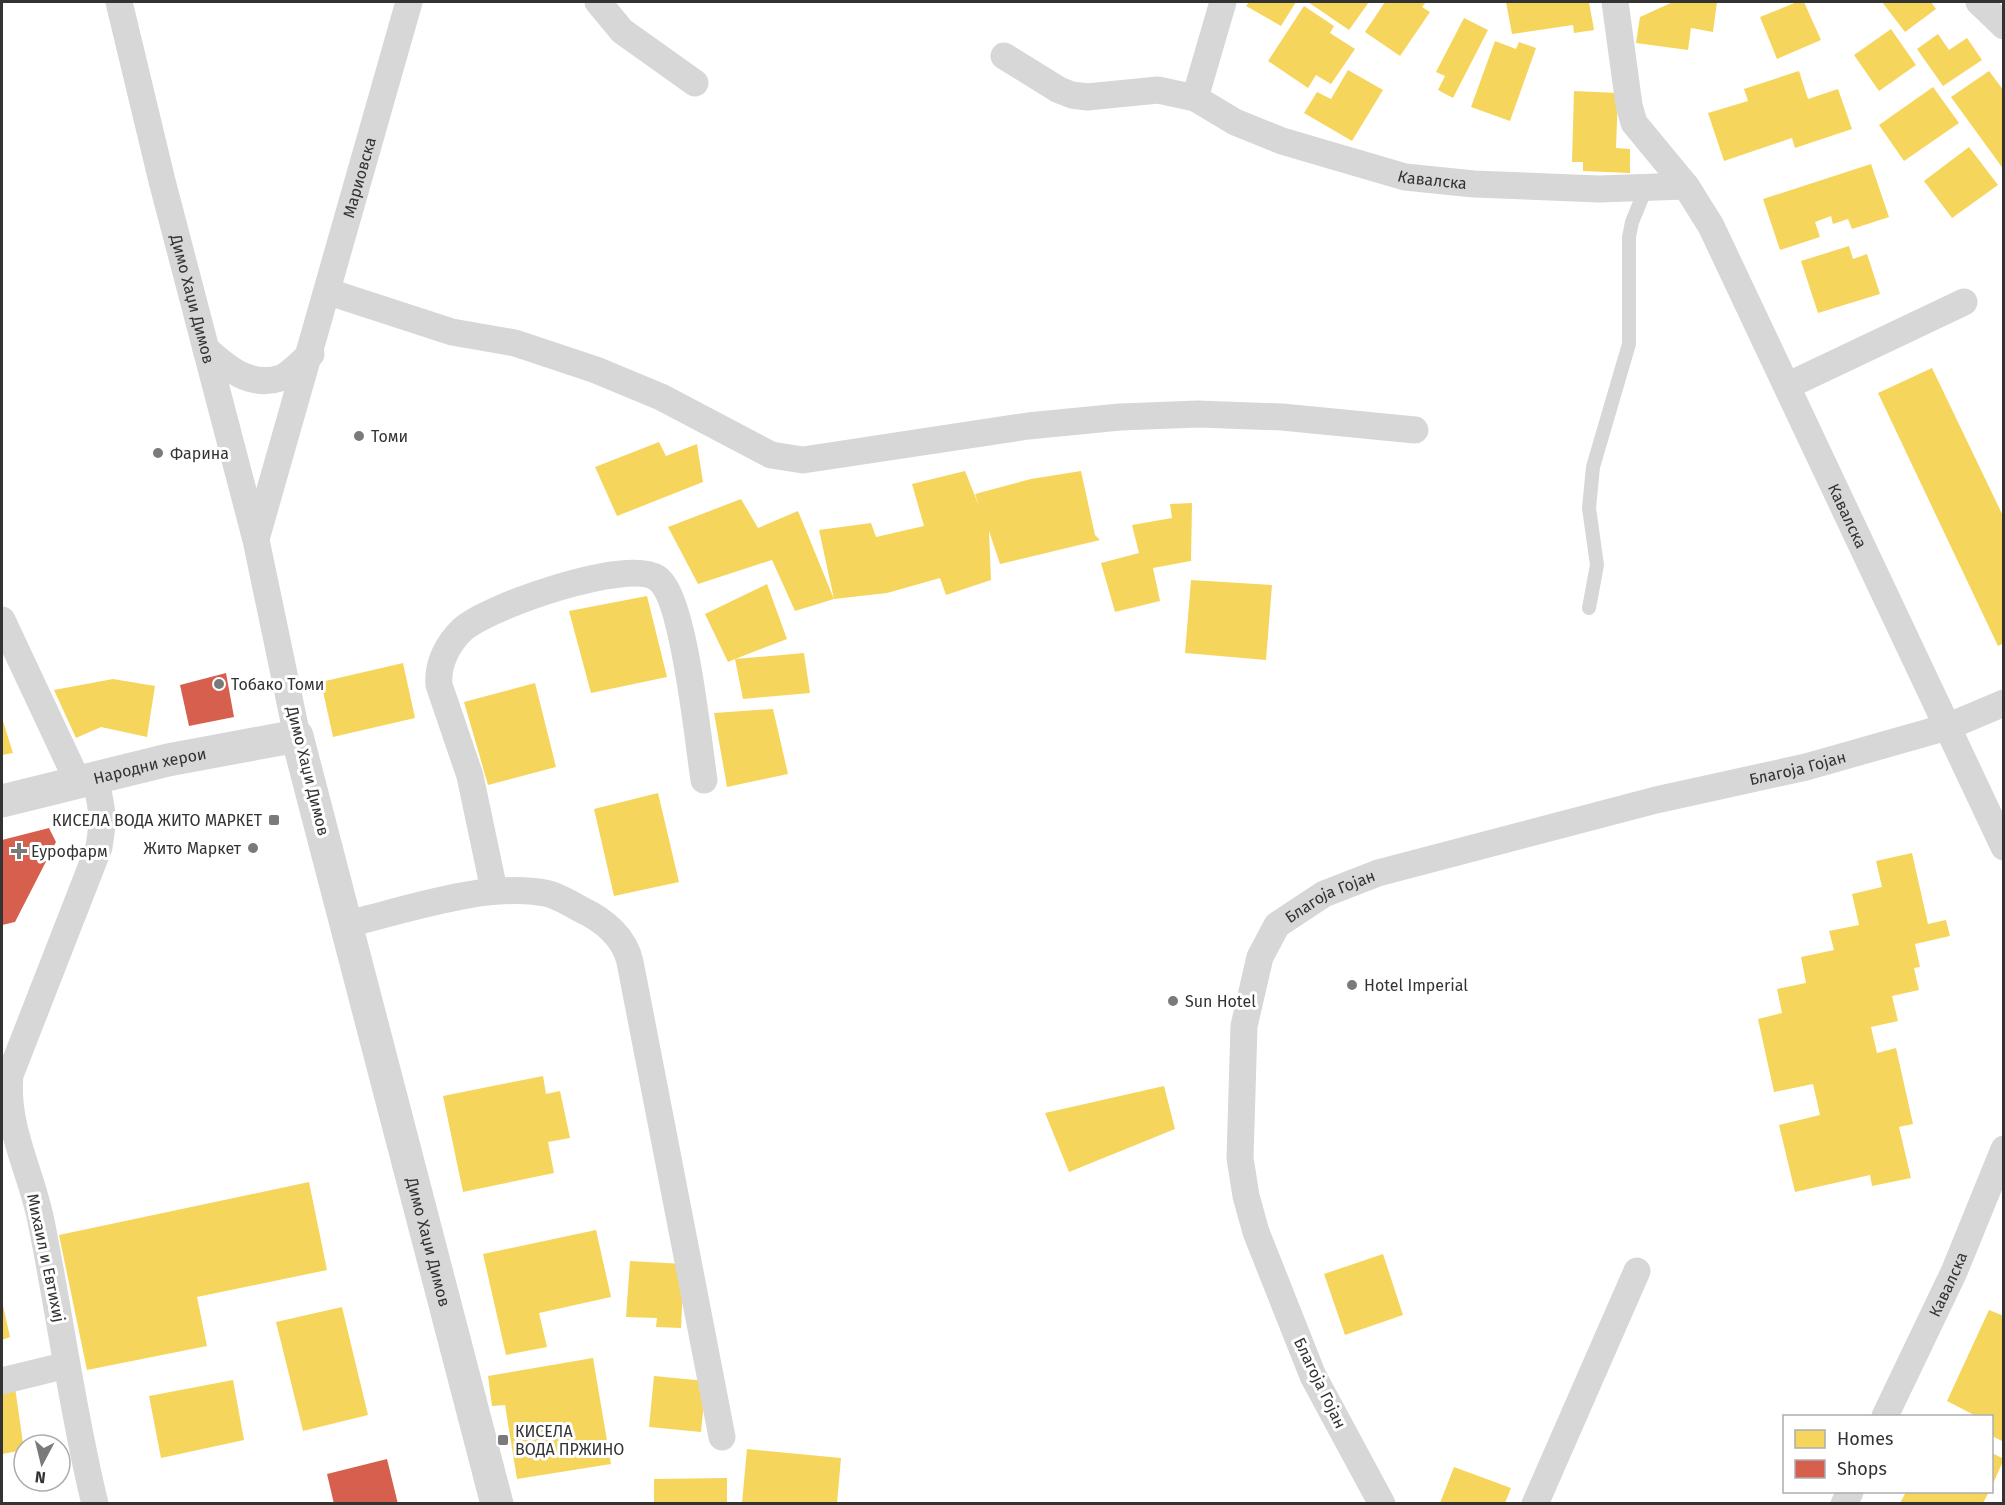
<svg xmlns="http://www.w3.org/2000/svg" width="2005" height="1505" font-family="'Fira Sans',sans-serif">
<rect width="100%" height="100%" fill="#fff"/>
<path fill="#f6d55c" d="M 1249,2 L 1296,2 L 1281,26 L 1246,6 Z
M 1308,2 L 1369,2 L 1349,30 Z
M 1385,2 L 1426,2 L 1422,7 L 1430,12 L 1400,56 L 1365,32 Z
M 1506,2 L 1589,2 L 1594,30 L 1574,33 L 1573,25 L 1512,34 Z
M 1673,2 L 1717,2 L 1713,32 L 1691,28 L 1688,50 L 1636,43 L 1640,17 Z
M 1797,2 L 1804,2 L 1821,40 L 1777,59 L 1760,17 Z
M 1882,2 L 1931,2 L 1936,9 L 1905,32 Z
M 1304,6 L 1334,26 L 1330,33 L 1355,49 L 1331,84 L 1316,75 L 1308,88 L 1268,61 Z
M 1464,18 L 1488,30 L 1453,98 L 1438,90 L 1445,76 L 1436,72 Z
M 1891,29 L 1916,65 L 1879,91 L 1854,55 Z
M 1938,34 L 1949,50 L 1967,38 L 1982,60 L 1943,86 L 1917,49 Z
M 1495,41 L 1516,49 L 1519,42 L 1536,48 L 1510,121 L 1471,107 Z
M 1348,70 L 1383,90 L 1352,141 L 1304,113 L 1317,92 L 1331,99 Z
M 1799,71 L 1808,99 L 1838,89 L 1852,129 L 1795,148 L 1792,138 L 1724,161 L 1708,113 L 1748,101 L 1744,89 Z
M 1989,71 L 2004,91 L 2004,170 L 1951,97 Z
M 1933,87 L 1959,123 L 1904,161 L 1879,125 Z
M 1574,91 L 1618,93 L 1616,148 L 1630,149 L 1630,173 L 1583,171 L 1583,162 L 1572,162 Z
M 1969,147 L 1998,185 L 1952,218 L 1924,181 Z
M 1871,164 L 1889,217 L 1852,229 L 1848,219 L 1833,224 L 1831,216 L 1815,222 L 1820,237 L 1780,250 L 1763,199 Z
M 1849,246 L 1853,259 L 1867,254 L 1880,294 L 1818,313 L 1801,261 Z
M 1932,368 L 2004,518 L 2004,643 L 1998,646 L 1878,393 Z
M 659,442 L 666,456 L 697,444 L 703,482 L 617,516 L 595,467 Z
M 965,471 L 979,506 L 975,494 L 1031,479 L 1081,471 L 1095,535 L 1100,540 L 1000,564 L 989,531 L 991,580 L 946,595 L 940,578 L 887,593 L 834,599 L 795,611 L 772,560 L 698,584 L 668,527 L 741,499 L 758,528 L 798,511 L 834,599 L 819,530 L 871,523 L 876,537 L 924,526 L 912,484 Z
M 1192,503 L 1191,561 L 1153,568 L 1160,601 L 1115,612 L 1101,563 L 1139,553 L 1132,525 L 1172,518 L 1170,504 Z
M 1191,580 L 1272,585 L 1266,660 L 1185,653 Z
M 767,584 L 787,639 L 735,659 L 804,653 L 810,693 L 743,699 L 735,659 L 728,662 L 705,614 Z
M 647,596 L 667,677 L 591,693 L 569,611 Z
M 403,663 L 415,718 L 333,737 L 321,682 Z
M 113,679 L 155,686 L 147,737 L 101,727 L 76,738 L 54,690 Z
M 535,683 L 556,767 L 488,785 L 464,702 Z
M 773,709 L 788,774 L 727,787 L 714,713 Z
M 2,718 L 13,753 L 2,755 Z
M 658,793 L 679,882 L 614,896 L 594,809 Z
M 1912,853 L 1928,924 L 1946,920 L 1950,936 L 1915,944 L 1920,967 L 1914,968 L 1919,990 L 1892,996 L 1898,1021 L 1871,1027 L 1877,1053 L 1896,1048 L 1913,1124 L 1899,1127 L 1911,1178 L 1872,1186 L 1870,1175 L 1795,1192 L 1779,1125 L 1820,1115 L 1813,1084 L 1774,1092 L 1758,1019 L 1782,1013 L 1777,989 L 1806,983 L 1801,957 L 1834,950 L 1829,931 L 1859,925 L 1852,894 L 1882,887 L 1876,861 Z
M 543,1076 L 546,1094 L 560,1091 L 570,1138 L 548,1142 L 554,1173 L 463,1192 L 443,1096 Z
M 1164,1086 L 1175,1129 L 1069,1172 L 1045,1113 Z
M 309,1182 L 327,1270 L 197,1297 L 207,1346 L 87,1370 L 59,1235 Z
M 596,1230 L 611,1297 L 539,1313 L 547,1347 L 506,1355 L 483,1254 Z
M 1383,1254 L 1403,1315 L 1345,1335 L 1324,1274 Z
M 630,1261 L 684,1264 L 681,1328 L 656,1327 L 657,1318 L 626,1317 Z
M 2,1301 L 10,1337 L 2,1340 Z
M 342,1307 L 368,1415 L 303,1431 L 276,1322 Z
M 1989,1310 L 2004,1316 L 2004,1442 L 1992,1436 L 1992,1416 L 1976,1416 L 1947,1401 Z
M 593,1358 L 611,1464 L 517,1479 L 505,1405 L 492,1406 L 488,1376 Z
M 654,1376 L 706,1381 L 701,1432 L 649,1427 Z
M 233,1380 L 244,1440 L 161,1458 L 149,1396 Z
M 15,1387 L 24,1450 L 2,1454 L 2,1389 Z
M 747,1449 L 841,1458 L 837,1503 L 742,1503 Z
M 1992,1453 L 2004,1459 L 1992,1486 Z
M 1454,1467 L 1511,1488 L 1505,1503 L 1440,1503 Z
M 727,1478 L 727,1503 L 654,1503 L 654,1479 Z
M 1906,1492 L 1989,1492 L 1983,1503 L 1900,1503 Z"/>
<path fill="#d6604d" d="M 226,673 L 234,717 L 189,726 L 180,685 Z
M 49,828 L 56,842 L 15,922 L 2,925 L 2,840 Z
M 387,1459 L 398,1504 L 334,1504 L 327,1474 Z"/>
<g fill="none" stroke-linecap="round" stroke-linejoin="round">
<path stroke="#d7d7d7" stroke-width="14" d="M 1589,608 L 1597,565 L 1589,508 L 1593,467 L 1629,344 L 1629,237 L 1632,222 L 1646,188"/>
<g stroke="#d7d7d7" stroke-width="27">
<path id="s1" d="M 119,2 L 162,181 L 256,540 L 297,736"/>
<path d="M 598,2 L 622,31 L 695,83"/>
<path id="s2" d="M 1615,2 L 1629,105 L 1634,123 L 1686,186 L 1711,226 L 2004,847"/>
<path d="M 1979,2 L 2004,26"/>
<path id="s3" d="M 1004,56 L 1059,90 L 1072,95 L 1087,97 L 1158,90 L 1195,98 L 1235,122 L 1282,141 L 1405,177 L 1474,184 L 1599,189 L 1686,186"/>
<path d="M 1195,98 L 1223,2"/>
<path d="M 329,292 L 452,332 L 515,343 L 596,370 L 661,397 L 771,455 L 803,460 L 1028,426 L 1120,417 L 1198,414 L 1282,417 L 1415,430"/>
<path d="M 206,349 C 227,368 250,388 281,378 C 291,374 303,360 311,354"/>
<path d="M 1787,386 L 1964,302"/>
<path id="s4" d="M 256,539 L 409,2"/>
<path d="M 2,620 L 78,782"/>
<path d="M 494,890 L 470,776 L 439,685 C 437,664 448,643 463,629 C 489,606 627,558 657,578 C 685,597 698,743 704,780"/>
<path d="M 347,924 C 406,910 485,882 545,893 C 557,895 571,904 582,910 C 604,920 625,938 630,962 L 722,1437"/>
<path d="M 2,1381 L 67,1365"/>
<path id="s5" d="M 1885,1416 L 1954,1272 L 2004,1149"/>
<path d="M 95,1504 C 72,1410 60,1315 41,1221 C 31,1171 5,1127 10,1075 L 99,847 L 103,819 L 96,778"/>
<path id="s6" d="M 1382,1504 L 1313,1376 L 1256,1232 L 1246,1196 L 1240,1158 L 1244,1026 L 1260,957 L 1277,925 L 1324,894 L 1378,873 L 1656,800 L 1806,767 L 1947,727 L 2004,703"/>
<path d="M 1535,1504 L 1637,1271"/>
<path d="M 1844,1504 L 1850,1492"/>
</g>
<path stroke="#d7d7d7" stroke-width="33" id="s7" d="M 2,801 L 168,760 L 297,736 L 497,1504"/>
</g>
<g fill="#7a7a7a" stroke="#fff" stroke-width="2">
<circle cx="359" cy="436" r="6"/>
<circle cx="158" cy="453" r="6"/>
<circle cx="219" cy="684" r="6"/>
<rect x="268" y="814" width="12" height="12" rx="3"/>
<circle cx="253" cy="848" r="6"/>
<path d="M16 842h6v6h6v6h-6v6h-6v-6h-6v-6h6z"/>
<circle cx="1352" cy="985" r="6"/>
<circle cx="1173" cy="1001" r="6"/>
<rect x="497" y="1434" width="12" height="12" rx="3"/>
</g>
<g text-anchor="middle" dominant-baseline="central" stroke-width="6" stroke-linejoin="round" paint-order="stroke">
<g font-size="16" fill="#333" stroke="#fff">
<text stroke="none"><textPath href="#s4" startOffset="376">Мариовска</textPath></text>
<text stroke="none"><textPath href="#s3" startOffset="456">Кавалска</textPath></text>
<text stroke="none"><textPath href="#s1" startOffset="306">Димо Хаџи Димов</textPath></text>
<text stroke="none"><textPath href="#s2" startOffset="572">Кавалска</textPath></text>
<text stroke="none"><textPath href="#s7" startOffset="152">Народни херои</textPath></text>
<text stroke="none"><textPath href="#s6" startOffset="1162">Благоја Гојан</textPath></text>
<text transform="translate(308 771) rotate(76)">Димо Хаџи Димов</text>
<text stroke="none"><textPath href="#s6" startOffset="676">Благоја Гојан</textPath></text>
<text stroke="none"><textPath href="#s7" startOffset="825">Димо Хаџи Димов</textPath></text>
<text transform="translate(46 1258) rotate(78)">Михаил и Евтихиј</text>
<text stroke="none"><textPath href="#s5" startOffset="146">Кавалска</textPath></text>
<text transform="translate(1320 1383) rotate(64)">Благоја Гојан</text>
</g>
<g font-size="16" fill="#333" stroke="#fff" text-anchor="start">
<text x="371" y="436">Томи</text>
<text x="170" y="453">Фарина</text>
<text x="231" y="684">Тобако Томи</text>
<text x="262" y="820" text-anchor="end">КИСЕЛА ВОДА ЖИТО МАРКЕТ</text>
<text x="241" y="848" text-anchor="end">Жито Маркет</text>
<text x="31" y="851">Еурофарм</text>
<text x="1364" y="985">Hotel Imperial</text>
<text x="1185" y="1001">Sun Hotel</text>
<text x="515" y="1431">КИСЕЛА<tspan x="515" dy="18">ВОДА ПРЖИНО</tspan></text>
</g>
</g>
<rect width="2005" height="1505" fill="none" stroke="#333333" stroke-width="6"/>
<rect x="1783" y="1415" width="210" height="78" fill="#ffffff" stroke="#adadad" stroke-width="1.5"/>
<rect x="1795" y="1430" width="30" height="18" fill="#f6d55c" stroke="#adadad" stroke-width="1.5"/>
<text x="1837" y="1445" font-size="18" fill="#333333">Homes</text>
<rect x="1795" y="1460" width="30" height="18" fill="#d6604d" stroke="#adadad" stroke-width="1.5"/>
<text x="1837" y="1475" font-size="18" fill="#333333">Shops</text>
<g transform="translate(42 1463) rotate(187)"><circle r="28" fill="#ffffff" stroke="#adadad" stroke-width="1.5"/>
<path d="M0-4.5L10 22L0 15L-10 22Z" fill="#7a7a7a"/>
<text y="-9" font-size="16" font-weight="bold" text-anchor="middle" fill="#333333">N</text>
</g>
</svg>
